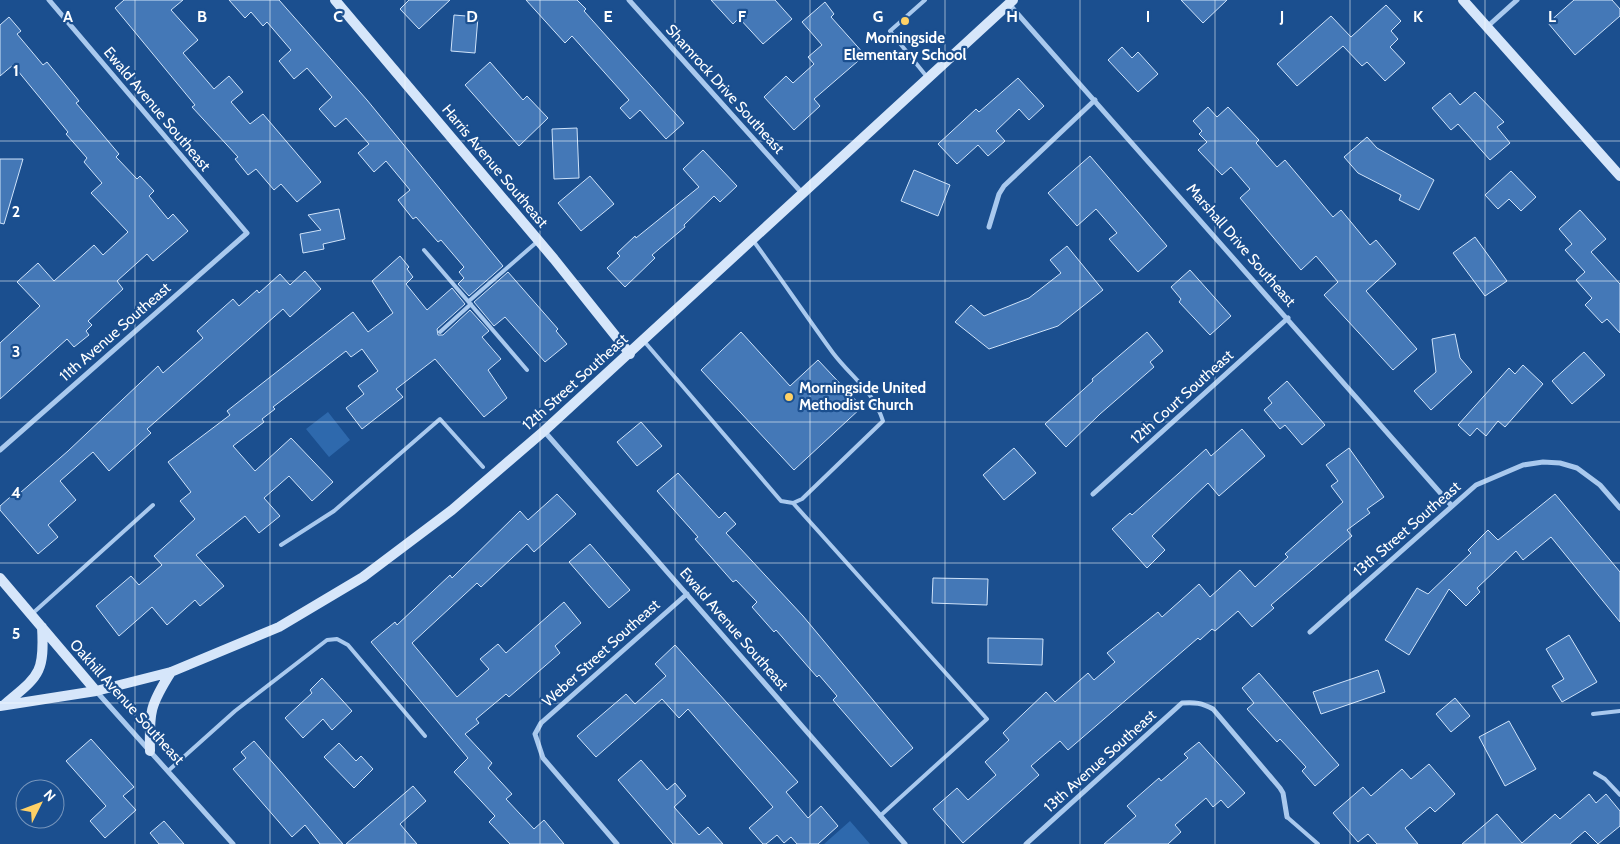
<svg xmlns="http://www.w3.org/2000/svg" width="1620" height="844" font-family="Cabin,sans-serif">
<rect width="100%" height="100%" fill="#1b4f8f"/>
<path fill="#2e69ad" d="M 328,412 L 350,440 L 329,457 L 306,429 Z
M 850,821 L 870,844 L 824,844 Z"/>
<path fill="#4478b7" stroke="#cfe3fa" d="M 124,0 L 183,0 L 171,10 L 198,40 L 183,53 L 214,89 L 229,76 L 243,92 L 231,102 L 250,124 L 263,114 L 321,182 L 297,202 L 281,184 L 274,190 L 256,169 L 248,175 L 235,159 L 238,157 L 192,107 L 195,105 L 115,8 Z
M 229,0 L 279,0 L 367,100 L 503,266 L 469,296 L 458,284 L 464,278 L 459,272 L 464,267 L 441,240 L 438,242 L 416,217 L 413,219 L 398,200 L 410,190 L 386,161 L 374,172 L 358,153 L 369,144 L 346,118 L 335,127 L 319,109 L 332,97 L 307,68 L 294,79 L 279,61 L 291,50 L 267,22 L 263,26 L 251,12 L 245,18 Z
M 409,0 L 450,0 L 419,29 L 400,9 Z
M 526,0 L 577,0 L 586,9 L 584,11 L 684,123 L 666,139 L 640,110 L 630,119 L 620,108 L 629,100 L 572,36 L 565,43 Z
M 711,0 L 775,0 L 792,19 L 763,44 L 739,18 L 733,24 Z
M 1181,0 L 1227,0 L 1203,23 Z
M 1574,0 L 1612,0 L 1620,9 L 1620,16 L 1575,55 L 1548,23 Z
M 825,2 L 834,14 L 831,17 L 865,55 L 814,99 L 820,106 L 794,130 L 764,97 L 786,76 L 793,83 L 814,64 L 808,57 L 822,45 L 802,22 Z
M 1386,5 L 1401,21 L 1391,31 L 1398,39 L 1390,47 L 1405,63 L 1385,81 L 1367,62 L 1362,66 L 1343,46 L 1297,86 L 1277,64 L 1331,16 L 1351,37 Z
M 454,15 L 478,17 L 475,53 L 451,51 Z
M 9,17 L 21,31 L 17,34 L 43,65 L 47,62 L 79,101 L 76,103 L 119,154 L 116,157 L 137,179 L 140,176 L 154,191 L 149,196 L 168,219 L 173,214 L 188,231 L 153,261 L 147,254 L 117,281 L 123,289 L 88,321 L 92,325 L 86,331 L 89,335 L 74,347 L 67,339 L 0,399 L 0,343 L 40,306 L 17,282 L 38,263 L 54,281 L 94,245 L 103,255 L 128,232 L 91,193 L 102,183 L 84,162 L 87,158 L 66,134 L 68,132 L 13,65 L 0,76 L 0,25 Z
M 1122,47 L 1132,58 L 1138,52 L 1158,74 L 1138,92 L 1108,60 Z
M 490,62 L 523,100 L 527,96 L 548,118 L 519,146 L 465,85 Z
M 1018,78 L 1044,106 L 1029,120 L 1019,109 L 996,131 L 1005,141 L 988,156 L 978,145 L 957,164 L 938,144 L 976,109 L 979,112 Z
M 1475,92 L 1504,122 L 1497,127 L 1510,143 L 1490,160 L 1458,124 L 1451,130 L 1432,108 L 1450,93 L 1460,105 Z
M 1208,107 L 1217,117 L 1228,107 L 1259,140 L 1256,143 L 1277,167 L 1285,160 L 1333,217 L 1341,210 L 1370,245 L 1376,240 L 1396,264 L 1366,291 L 1417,349 L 1393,370 L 1324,295 L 1338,282 L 1316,256 L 1301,270 L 1240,198 L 1250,189 L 1231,167 L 1222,175 L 1198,150 L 1207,142 L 1199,134 L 1202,131 L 1193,121 Z
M 577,128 L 579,178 L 554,179 L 552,129 Z
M 1367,137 L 1377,148 L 1434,180 L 1419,210 L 1399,200 L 1401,195 L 1358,173 L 1344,157 Z
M 703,150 L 737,186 L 720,202 L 714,196 L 684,225 L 685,227 L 652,255 L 655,258 L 625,287 L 607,268 L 620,256 L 617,253 L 635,236 L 636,238 L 699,187 L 683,169 Z
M 1090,156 L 1167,246 L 1138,272 L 1109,239 L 1117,233 L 1096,209 L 1077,226 L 1048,193 Z
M 0,159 L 23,159 L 4,224 L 0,223 Z
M 914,170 L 950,185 L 938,216 L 901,201 Z
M 1511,171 L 1536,197 L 1521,211 L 1509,199 L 1498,209 L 1485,195 Z
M 590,176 L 614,204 L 581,231 L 558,203 Z
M 339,209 L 345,239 L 323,244 L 324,249 L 303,253 L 300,234 L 321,230 L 308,215 Z
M 1580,210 L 1606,239 L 1591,252 L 1620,284 L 1620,333 L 1607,319 L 1602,323 L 1585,305 L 1592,298 L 1576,280 L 1585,272 L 1565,250 L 1572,244 L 1559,229 Z
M 1475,237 L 1507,281 L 1485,296 L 1453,253 Z
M 1067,246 L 1103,290 L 1058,326 L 989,349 L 955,322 L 971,305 L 984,316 L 1029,298 L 1061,273 L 1050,260 Z
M 400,256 L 409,267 L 407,269 L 413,277 L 406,284 L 427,310 L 452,288 L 465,304 L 437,329 L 438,335 L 443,335 L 470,310 L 489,331 L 482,337 L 501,359 L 488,370 L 507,398 L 484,417 L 435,359 L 396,389 L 403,397 L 362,429 L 346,408 L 364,394 L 358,386 L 378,371 L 362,349 L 351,357 L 346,351 L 273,407 L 275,409 L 262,419 L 264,422 L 233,446 L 255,471 L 291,438 L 333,482 L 312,501 L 289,476 L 264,498 L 280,516 L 259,533 L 245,516 L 196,555 L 224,586 L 200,606 L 195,600 L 167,625 L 152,607 L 119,636 L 96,606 L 131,576 L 139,585 L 162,565 L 154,556 L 195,519 L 180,501 L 191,492 L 168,462 L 230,415 L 227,411 L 353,312 L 368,332 L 393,313 L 372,281 Z
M 1190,270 L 1231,316 L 1210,335 L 1179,302 L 1181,299 L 1171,287 Z
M 305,271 L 321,289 L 290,317 L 283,309 L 147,429 L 151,433 L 109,471 L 93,452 L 60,481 L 76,500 L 48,525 L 58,537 L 38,554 L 0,510 L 0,506 L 18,490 L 20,493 L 68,451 L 158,366 L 163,373 L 203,338 L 197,331 L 233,299 L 239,306 L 257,290 L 259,293 L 280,274 L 290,285 Z
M 508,272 L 558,329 L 556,331 L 567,344 L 545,362 L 505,317 L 494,326 L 474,302 Z
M 741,332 L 790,386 L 818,360 L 862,407 L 794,470 L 701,370 Z
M 1147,332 L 1163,351 L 1150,362 L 1154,367 L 1100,414 L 1066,447 L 1045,424 L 1093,381 L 1092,379 Z
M 1455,334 L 1460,358 L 1472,372 L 1431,410 L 1414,391 L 1436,372 L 1432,339 Z
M 1584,352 L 1605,375 L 1572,404 L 1552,381 Z
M 1523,365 L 1543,384 L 1505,427 L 1498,421 L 1486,436 L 1477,428 L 1470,436 L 1458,425 L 1509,368 L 1515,374 Z
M 1287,381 L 1325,425 L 1302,445 L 1285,425 L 1280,429 L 1264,410 L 1272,403 L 1268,398 Z
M 641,422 L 662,446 L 637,466 L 617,442 Z
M 1242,429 L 1265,456 L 1219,496 L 1208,483 L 1152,536 L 1165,550 L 1147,568 L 1112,529 L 1130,513 L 1132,515 L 1206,449 L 1211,456 Z
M 1014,448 L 1036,473 L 1004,500 L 983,475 Z
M 1349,448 L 1384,497 L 1367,509 L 1370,513 L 1347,530 L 1352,536 L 1271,605 L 1274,608 L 1252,627 L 1238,611 L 1215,631 L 1212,629 L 1200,640 L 1198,638 L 1068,750 L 1060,741 L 1031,766 L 1039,775 L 963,843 L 933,809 L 957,788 L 968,800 L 996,775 L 985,762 L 1009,740 L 1003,733 L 1046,692 L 1055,702 L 1088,673 L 1094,680 L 1115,662 L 1107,653 L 1158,612 L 1162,617 L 1199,584 L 1210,597 L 1240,570 L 1255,587 L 1288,557 L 1285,554 L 1343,502 L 1331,486 L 1338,481 L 1326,465 Z
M 678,473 L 719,518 L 725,512 L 736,524 L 726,533 L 803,616 L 913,748 L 891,767 L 833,700 L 837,696 L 819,675 L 817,677 L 776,630 L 774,632 L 752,607 L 757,602 L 736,580 L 733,582 L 695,539 L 698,537 L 657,491 Z
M 557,494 L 576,514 L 534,552 L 527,544 L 481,587 L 477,583 L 412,643 L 457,697 L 489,669 L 480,659 L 498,644 L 506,653 L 564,602 L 581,623 L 555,646 L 560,653 L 509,697 L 506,694 L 476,719 L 479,723 L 465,734 L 492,763 L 488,768 L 512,794 L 506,799 L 534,829 L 544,820 L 564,844 L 510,844 L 489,822 L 495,816 L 454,772 L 468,758 L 371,642 L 395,622 L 397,625 L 450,575 L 452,578 L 520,511 L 528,520 Z
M 1555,494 L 1620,572 L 1620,622 L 1551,537 L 1523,560 L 1516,551 L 1477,588 L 1480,592 L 1466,606 L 1449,589 L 1409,655 L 1385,640 L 1417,588 L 1428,594 L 1471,553 L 1468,550 L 1488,530 L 1498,540 Z
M 590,544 L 630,590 L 609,608 L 569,562 Z
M 933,578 L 988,579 L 987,605 L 932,603 Z
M 1569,635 L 1597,682 L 1562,702 L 1552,686 L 1564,679 L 1546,649 Z
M 988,638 L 1043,639 L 1042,665 L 988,663 Z
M 675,645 L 798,782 L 786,792 L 808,818 L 821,806 L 838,826 L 818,844 L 797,844 L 791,837 L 784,843 L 777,835 L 766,844 L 763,844 L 749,828 L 773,807 L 688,709 L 679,718 L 662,699 L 596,757 L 577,736 L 626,694 L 635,704 L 666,676 L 655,664 Z
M 1378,670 L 1385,692 L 1321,714 L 1313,692 Z
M 1259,673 L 1339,765 L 1315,786 L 1302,771 L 1306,767 L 1280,739 L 1277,742 L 1247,709 L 1254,703 L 1242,688 Z
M 322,678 L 352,711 L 332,730 L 323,719 L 303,738 L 285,718 L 312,693 L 310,690 Z
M 1455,698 L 1470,716 L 1451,732 L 1436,714 Z
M 1509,721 L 1536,769 L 1505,786 L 1479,737 Z
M 91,739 L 134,787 L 123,796 L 136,810 L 105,838 L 90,821 L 106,806 L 66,761 Z
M 254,741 L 343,844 L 320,844 L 305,825 L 292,837 L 233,769 L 246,758 L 241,752 Z
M 1199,742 L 1245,793 L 1228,808 L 1221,800 L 1213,807 L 1206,798 L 1175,825 L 1181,832 L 1168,844 L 1104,844 L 1136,816 L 1127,806 L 1159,778 L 1161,781 L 1188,758 L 1184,754 Z
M 339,743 L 356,761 L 361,756 L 373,769 L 354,788 L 324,757 Z
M 641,760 L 667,790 L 675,783 L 686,796 L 674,807 L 699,835 L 708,827 L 723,844 L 673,844 L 618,780 Z
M 1429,764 L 1455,794 L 1435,812 L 1430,807 L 1405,828 L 1418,844 L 1377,844 L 1368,834 L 1358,842 L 1333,813 L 1363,787 L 1371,796 L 1402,769 L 1411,779 Z
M 413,786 L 426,801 L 400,824 L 417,844 L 346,844 Z
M 1589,794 L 1596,803 L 1606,794 L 1620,811 L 1620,826 L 1598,844 L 1585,831 L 1570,844 L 1462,844 L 1497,814 L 1522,843 L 1555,814 L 1560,819 Z
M 164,821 L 184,844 L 159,844 L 150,833 Z"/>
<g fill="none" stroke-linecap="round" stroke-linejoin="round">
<path stroke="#a9c9ee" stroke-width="4" d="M 925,0 L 890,31 L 927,77
M 424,250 L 527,370
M 469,301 L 538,241
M 440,332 L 471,304
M 643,340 L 781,501 L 793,503 L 802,499 L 883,421 C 873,390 852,378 833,353 C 806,316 780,277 752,239
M 793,503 L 987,719 L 880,816
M 281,545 L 334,511 L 440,419 L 483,467
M 33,613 L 153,505
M 1593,714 L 1620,711
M 168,771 L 235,711 L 327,640 L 337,639 L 348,645 L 425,736
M 1595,773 L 1605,779 L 1620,795
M 1287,817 L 1318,844"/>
<path stroke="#a9c9ee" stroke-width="5" d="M 629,0 L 802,193
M 1009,4 L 1451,505
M 1488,26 L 1517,0
M 989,227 L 999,194 L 1004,186 L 1095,100
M 544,431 L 905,844
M 0,450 L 247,233 L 49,0
M 1093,494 L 1288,318
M 1310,632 L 1476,485 L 1523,465 L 1543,462 L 1560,463 L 1577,468 L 1600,485 L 1620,508
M 96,691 L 233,844
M 617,844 L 543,758 L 535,734 L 541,723 L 687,594
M 1026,844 L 1182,703 C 1195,702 1202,703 1213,709 L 1280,788 L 1283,793 L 1287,817"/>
<path stroke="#d6e6fa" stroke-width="10" d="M 335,0 L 554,259 L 630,354
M 1463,0 L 1620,176
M 0,578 L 96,691
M 4,705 C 38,676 45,675 42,627
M 0,706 L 96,691 L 171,672 L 279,627 L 363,577 L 452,510 L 544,431 L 1013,0
M 150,751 C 149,712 150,705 171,672"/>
</g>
<path fill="none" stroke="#fff" stroke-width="1" stroke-opacity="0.55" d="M 135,0 L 135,844M 270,0 L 270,844M 405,0 L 405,844M 540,0 L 540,844M 675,0 L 675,844M 810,0 L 810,844M 945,0 L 945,844M 1080,0 L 1080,844M 1215,0 L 1215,844M 1350,0 L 1350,844M 1485,0 L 1485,844M 0,141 L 1620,141M 0,281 L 1620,281M 0,422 L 1620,422M 0,563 L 1620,563M 0,703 L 1620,703"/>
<g fill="#ffd166" stroke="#1b4f8f" stroke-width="2">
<circle cx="905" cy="21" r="5"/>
<circle cx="789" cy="397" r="5"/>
</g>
<g text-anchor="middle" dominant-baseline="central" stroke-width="4.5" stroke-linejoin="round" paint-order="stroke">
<g font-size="15" font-weight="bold" fill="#fff" stroke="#1b4f8f">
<text x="905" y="38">Morningside<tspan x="905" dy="17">Elementary School</tspan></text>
<text x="799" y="388" text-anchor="start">Morningside United<tspan x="799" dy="17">Methodist Church</tspan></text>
</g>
<g font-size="15" fill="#fff" stroke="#1b4f8f">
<text transform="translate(725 89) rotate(48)">Shamrock Drive Southeast</text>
<text transform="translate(157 109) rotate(50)">Ewald Avenue Southeast</text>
<text transform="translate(495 166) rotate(50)">Harris Avenue Southeast</text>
<text transform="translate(1241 245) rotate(49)">Marshall Drive Southeast</text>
<text transform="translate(115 332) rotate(-41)">11th Avenue Southeast</text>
<text transform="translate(575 382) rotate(-42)">12th Street Southeast</text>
<text transform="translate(1182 397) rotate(-42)">12th Court Southeast</text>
<text transform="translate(1407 529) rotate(-41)">13th Street Southeast</text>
<text transform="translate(734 629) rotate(49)">Ewald Avenue Southeast</text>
<text transform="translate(601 653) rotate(-42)">Weber Street Southeast</text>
<text transform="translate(127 702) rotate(48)">Oakhill Avenue Southeast</text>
<text transform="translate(1100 761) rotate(-42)">13th Avenue Southeast</text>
</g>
</g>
<g font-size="16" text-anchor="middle" font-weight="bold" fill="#fff" stroke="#1b4f8f" stroke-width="4.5" stroke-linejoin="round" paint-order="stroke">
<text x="68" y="22">A</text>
<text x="202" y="22">B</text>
<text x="338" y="22">C</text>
<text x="472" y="22">D</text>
<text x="608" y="22">E</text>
<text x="742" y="22">F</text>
<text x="878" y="22">G</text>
<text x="1012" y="22">H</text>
<text x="1148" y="22">I</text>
<text x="1282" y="22">J</text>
<text x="1418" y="22">K</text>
<text x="1552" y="22">L</text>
<text x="16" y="76">1</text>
<text x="16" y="217">2</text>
<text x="16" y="357">3</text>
<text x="16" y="498">4</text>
<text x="16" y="639">5</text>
</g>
<g transform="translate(40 804) rotate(48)"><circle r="24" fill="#1b4f8f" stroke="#7695bc"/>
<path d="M0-4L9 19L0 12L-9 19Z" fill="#ffd166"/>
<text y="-8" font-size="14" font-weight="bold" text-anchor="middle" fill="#ffffff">N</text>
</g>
</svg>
